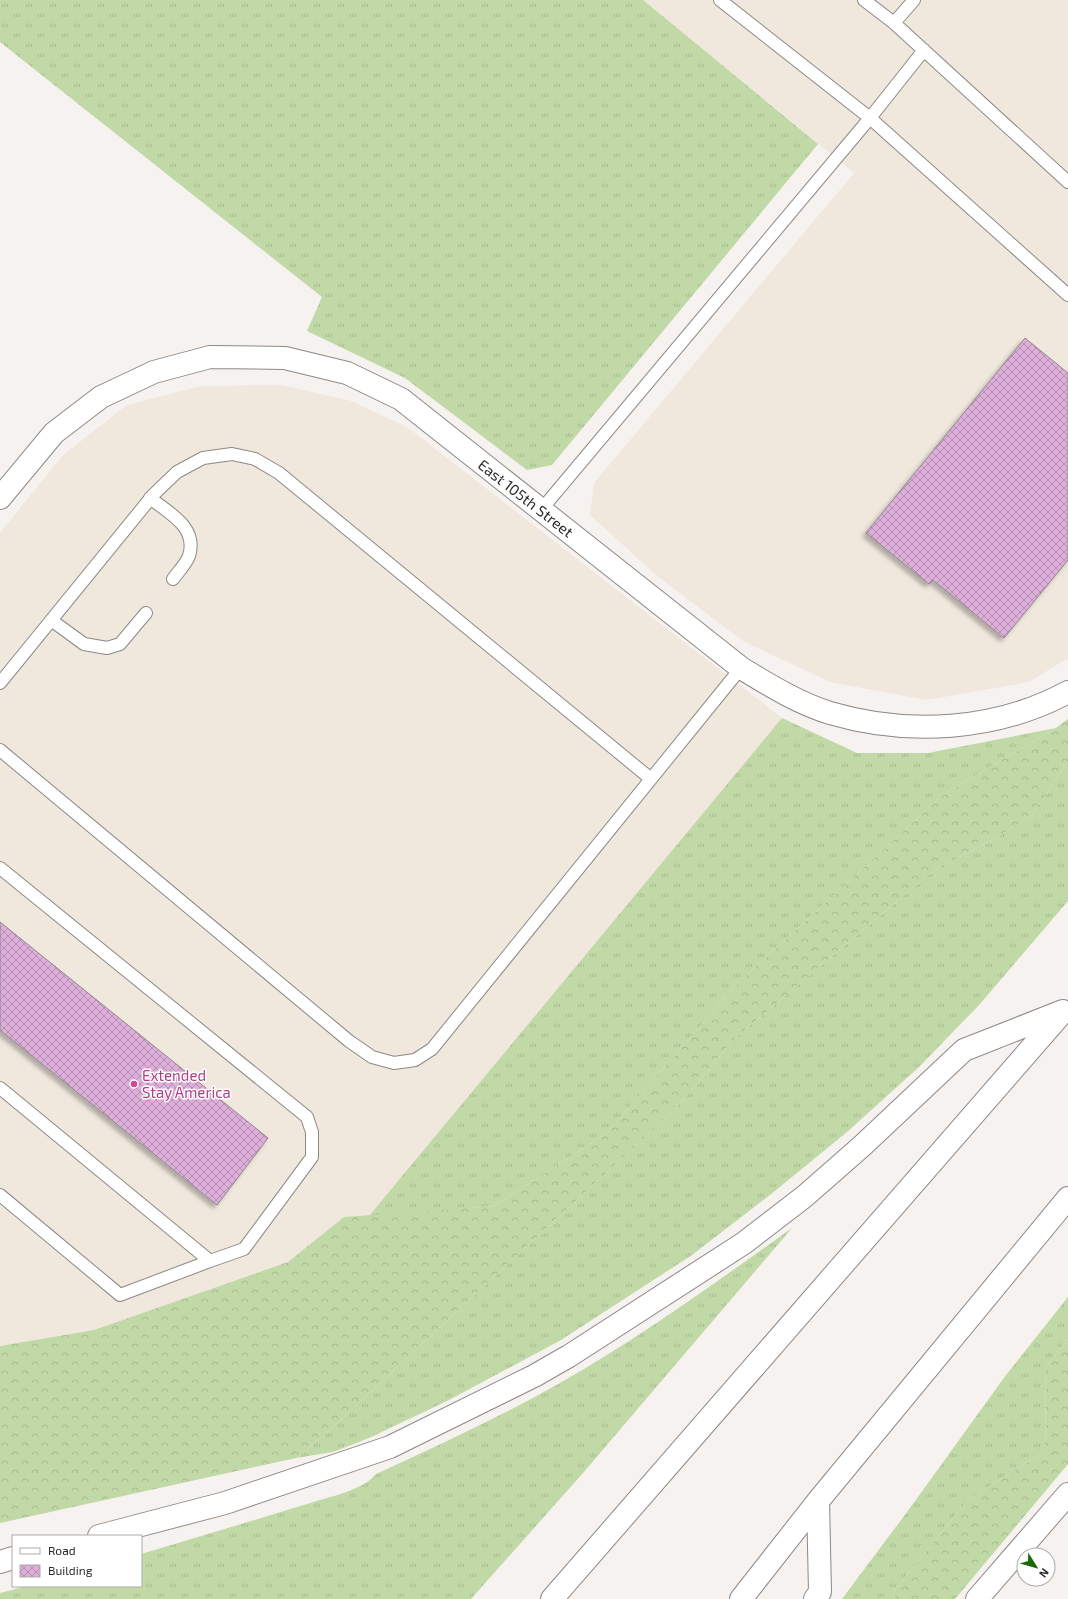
<svg xmlns="http://www.w3.org/2000/svg" width="1068" height="1599" font-family="'Exo 2',sans-serif">
<defs>
<pattern id="grass-tufts" width="24" height="20" patternUnits="userSpaceOnUse"><rect width="24" height="20" fill="#c1d8a7"/><path d="M3 7l-1-3M5 7V3M7 7l1-3M15 17l-1-3M17 17v-4M19 17l1-3" fill="none" stroke="#a6ba90"/></pattern>
<pattern id="forest-crowns" width="20" height="18" patternUnits="userSpaceOnUse"><rect width="20" height="18" fill="#c1d8a7"/><path d="M2 6a3 3 0 1 1 6 0M12 15a3 3 0 1 1 6 0" fill="none" stroke="#a6ba90"/></pattern>
<pattern id="building-cross-hatch" width="8" height="8" patternUnits="userSpaceOnUse"><rect width="8" height="8" fill="#dfafdb"/><path d="M0 0l8 8M0 8l8-8" fill="none" stroke="#b58fb2"/></pattern>
<filter id="shadow"><feDropShadow dx="-3.5" dy="3.5" stdDeviation="2" flood-color="#0004"/></filter>
</defs>
<rect width="100%" height="100%" fill="#f6f2ef"/>
<path fill="#f0e7dd" d="M 643,0 L 1068,0 L 1068,658 L 1029,682 L 926,700 L 830,682 L 743,641 L 657,576 L 590,515 L 594,483 L 854,173 Z
M 281,385 L 351,401 L 407,427 L 782,718 L 369,1216 L 344,1217 L 288,1262 L 94,1330 L 0,1346 L 0,533 L 63,455 L 127,405 L 202,386 Z"/>
<path fill="url(#grass-tufts)" d="M 0,0 L 643,0 L 818,144 L 552,465 L 527,470 L 405,378 L 307,331 L 322,297 L 0,42 Z
M 782,718 L 857,753 L 928,753 L 1056,728 L 944,794 L 739,982 L 607,1133 L 494,1206 L 369,1216 Z
M 1068,761 L 1068,901 L 980,1004 L 919,1067 L 847,1132 L 770,1195 L 692,1255 L 561,1340 L 449,1400 L 369,1438 L 333,1452 L 296,1458 L 336,1424 L 678,1106 L 733,1040 L 935,869 L 995,839 L 1033,814 Z
M 792,1228 L 583,1473 L 471,1599 L 0,1599 L 0,1593 L 27,1586 L 141,1586 L 141,1554 C 197,1537 252,1521 307,1504 C 328,1497 362,1491 376,1474 C 428,1450 481,1426 531,1399 C 623,1350 708,1288 792,1228 Z
M 1068,1297 L 1068,1339 L 1046,1367 L 1045,1451 L 968,1500 L 894,1591 L 895,1599 L 842,1599 L 910,1508 L 1006,1375 Z"/>
<path fill="url(#forest-crowns)" d="M 1068,719 L 1068,761 L 1033,814 L 995,839 L 935,869 L 733,1040 L 678,1106 L 336,1424 L 296,1458 L 0,1523 L 0,1346 L 94,1330 L 288,1262 L 344,1217 L 494,1206 L 607,1133 L 739,982 L 944,794 L 1056,728 Z
M 1068,1339 L 1068,1464 L 955,1599 L 895,1599 L 894,1591 L 968,1500 L 1045,1451 L 1046,1367 Z"/>
<path fill="url(#building-cross-hatch)" stroke="#8c888b" filter="url(#shadow)" d="M 1025,338 L 1068,373 L 1068,560 L 1004,638 L 933,580 L 929,584 L 866,533 Z
M 0,922 L 268,1138 L 217,1205 L 0,1030 Z"/>
<g fill="none" stroke-linecap="round" stroke-linejoin="round">
<g stroke="#8c8986" stroke-width="14">
<path id="lane" d="M 720,0 L 870,118 L 1068,295
M 864,0 L 894,23 L 1068,182
M 894,23 L 914,0
M 150,498 C 169,513 198,527 189,556 C 186,564 178,572 173,579
M 541,510 L 870,118 L 924,50
M 51,620 L 84,644 L 107,648 L 120,644 L 146,613
M 0,683 L 154,494 L 177,472 L 203,458 L 232,454 L 255,459 L 279,473 L 651,779
M 0,750 L 349,1041 L 372,1057 L 394,1063 L 415,1060 L 432,1049 L 741,668
M 0,868 L 307,1117 L 312,1132 L 312,1157 L 244,1249 L 210,1261 L 0,1088
M 0,1195 L 120,1295 L 210,1261"/>
</g>
<g stroke="#8c8986" stroke-width="24">
<path id="street" d="M 0,498 L 54,433 L 101,397 L 154,372 L 210,357 L 285,358 L 347,373 L 401,399 L 741,668 C 769,685 798,703 830,713 C 908,736 996,731 1068,692"/>
</g>
<g stroke="#8c8986" stroke-width="24">
<path id="secondary" d="M 977,1599 L 1068,1494"/>
</g>
<g stroke="#8c8986" stroke-width="24">
<path id="highway" d="M 99,1536 L 225,1503 L 390,1447 L 534,1376 L 569,1356 L 744,1243 L 805,1196 L 862,1146 L 964,1050 L 1063,1011
M 0,1562 L 13,1558
M 552,1599 L 1061,1014
M 741,1599 L 818,1501 L 1068,1198
M 815,1599 L 820,1592 L 818,1501"/>
</g>
<use href="#lane" stroke="#fff" stroke-width="12"/>
<use href="#street" stroke="#fff" stroke-width="22"/>
<use href="#secondary" stroke="#fff" stroke-width="22"/>
<use href="#highway" stroke="#fff" stroke-width="22"/>
</g>
<circle fill="#d1479c" stroke="#fff" stroke-width="1.5" cx="134" cy="1084" r="4"/>
<g text-anchor="middle" dominant-baseline="central" stroke-width="3" stroke-linejoin="round" paint-order="stroke">
<g font-size="15" fill="#2d2c2a" stroke="#fff">
<text transform="translate(526 498) rotate(38)">East 105th Street</text>
</g>
<g font-size="15" fill="#b23c85" stroke="#fff" text-anchor="start">
<text x="142" y="1075">Extended<tspan x="142" dy="17">Stay America</tspan></text>
</g>
</g>
<rect x="12" y="1535" width="130" height="52" fill="#ffffff" stroke="#ababaa"/>
<rect x="20" y="1548" width="20" height="6" fill="#ffffff" stroke="#ababaa"/>
<text x="48" y="1555" font-size="12" fill="#2d2c2a">Road</text>
<rect x="20" y="1565" width="20" height="12" fill="url(#building-cross-hatch)" stroke="#ababaa"/>
<text x="48" y="1575" font-size="12" fill="#2d2c2a">Building</text>
<g transform="translate(1036 1567) rotate(127)"><circle r="19" fill="#ffffff" stroke="#ababaa"/>
<path d="M0-3L7 15L0 10L-7 15Z" fill="#1d6907"/>
<text y="-6" font-size="11" font-weight="bold" text-anchor="middle" fill="#2d2c2a">N</text>
</g>
</svg>
